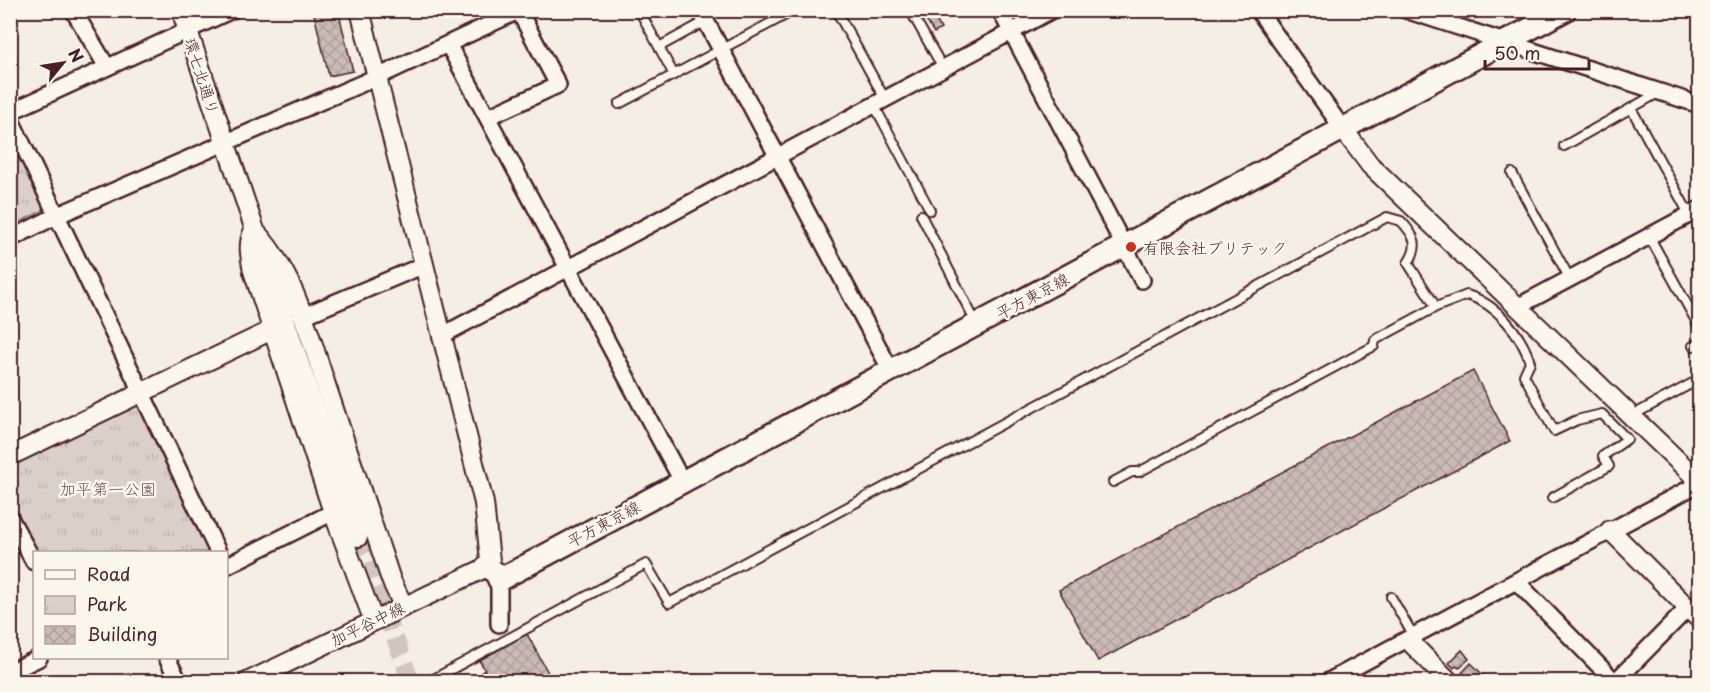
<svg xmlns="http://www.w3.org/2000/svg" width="1710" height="692" font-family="'Playpen Sans','Klee One',sans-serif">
<defs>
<pattern id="park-tufts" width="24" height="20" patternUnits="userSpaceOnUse" patternTransform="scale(1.5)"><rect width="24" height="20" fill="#dbd0c9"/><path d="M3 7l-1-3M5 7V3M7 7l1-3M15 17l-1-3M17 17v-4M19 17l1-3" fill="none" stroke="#bdb2ad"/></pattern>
<pattern id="building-cross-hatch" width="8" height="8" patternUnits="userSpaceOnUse" patternTransform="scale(1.5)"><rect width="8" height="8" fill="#cabbb6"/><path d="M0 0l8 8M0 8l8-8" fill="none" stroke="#afa09d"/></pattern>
</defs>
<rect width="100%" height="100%" fill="#f4eee4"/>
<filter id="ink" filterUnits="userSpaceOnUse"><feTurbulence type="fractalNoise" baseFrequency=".0167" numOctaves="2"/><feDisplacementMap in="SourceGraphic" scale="12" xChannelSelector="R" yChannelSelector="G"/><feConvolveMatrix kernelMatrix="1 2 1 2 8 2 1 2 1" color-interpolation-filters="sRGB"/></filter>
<g filter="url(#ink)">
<path fill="url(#park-tufts)" stroke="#92787a" stroke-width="1.5" d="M 10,135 L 46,209 L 11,226 L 10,226 Z
M 135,404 L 140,406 L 210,552 L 37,552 L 11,504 L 11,464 Z"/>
<path fill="url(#building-cross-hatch)" stroke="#4a1f2b" stroke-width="1.5" d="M 313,10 L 338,10 L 353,71 L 329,76 Z
M 917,10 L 931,10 L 941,29 L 934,33 L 923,15 L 920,17 Z
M 1473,371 L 1510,441 L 1098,661 L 1059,590 Z
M 527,634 L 553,682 L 476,682 L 474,677 L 485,670 L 479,660 Z
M 1462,650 L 1469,659 L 1459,668 L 1456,666 L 1454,668 L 1449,663 Z
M 1471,663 L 1490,682 L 1467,682 L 1460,675 Z"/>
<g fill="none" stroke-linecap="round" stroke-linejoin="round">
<path stroke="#d2c5bf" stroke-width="18" stroke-dasharray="18 9" stroke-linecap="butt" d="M 358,537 L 411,682"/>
<g stroke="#4a1f2b" stroke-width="12">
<path id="service" d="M 639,10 L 674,75
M 836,10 L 885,99
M 910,10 L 943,68
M 1431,17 L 1444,10
M 659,47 L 706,21
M 619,104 L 795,10
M 874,105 L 930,210
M 1631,108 L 1689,214
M 1564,146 L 1658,93
M 1512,173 L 1570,279
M 1693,212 L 1700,224
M 921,215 L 976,323
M 1649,236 L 1700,328
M 1693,346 L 1700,343
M 1633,415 L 1700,379
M 1113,482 L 1132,472 L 1139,472 L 1374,346 L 1375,340 L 1436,307 L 1467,295 C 1497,304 1521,334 1530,362 L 1524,375 L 1554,431 L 1577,420 L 1602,414 L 1627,439 L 1603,456 L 1609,466 L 1552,498
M 1391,597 L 1413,635
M 428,682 L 646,564 L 669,603 L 1387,217 L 1401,221 C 1415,236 1420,245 1408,263 L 1436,307"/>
</g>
<g stroke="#4a1f2b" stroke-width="20">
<path id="minor" d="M 73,10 L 107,67
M 700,10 L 890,369
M 1000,10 L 1142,280
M 1258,10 L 1343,129
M 1406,10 L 1700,105
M 448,44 L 682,481
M 10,112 L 232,10
M 488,117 L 558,85 L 519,11
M 10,118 L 218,552
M 10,239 L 56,216 L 386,73 L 520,10
M 1517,307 L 1700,209
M 303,316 L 424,265
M 441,336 L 1052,10
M 10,518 L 34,562
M 226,566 L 333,512
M 499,580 L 499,624
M 1516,581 L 1615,682
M 167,658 L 179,682
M 10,672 L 39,658
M 1327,682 L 1700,483
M 1615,682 L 1688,608"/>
</g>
<g stroke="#4a1f2b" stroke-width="22">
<path id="tertiary" d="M 181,10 L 358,537
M 1343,129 L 1370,165 L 1700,482
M 10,456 L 272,330
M 1610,530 L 1700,620
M 373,619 L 333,512 L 253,271 C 250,256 247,243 254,230 C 294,272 308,331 326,385 C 348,450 369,515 391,580 L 403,605
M 1412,644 L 1450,682
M 247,682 L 487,567 L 490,561 L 484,503 L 360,10"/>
</g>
<g stroke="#4a1f2b" stroke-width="26">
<path id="secondary" d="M 487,567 L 496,573 L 499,580 L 1565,10"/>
</g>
<use href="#service" stroke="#fbf7ec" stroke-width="8"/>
<use href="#minor" stroke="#fbf7ec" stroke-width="15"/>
<use href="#tertiary" stroke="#fbf7ec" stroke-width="18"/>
<use href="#secondary" stroke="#fbf7ec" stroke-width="21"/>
</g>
</g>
<circle fill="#c8321e" stroke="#fbf7ec" stroke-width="2" cx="1131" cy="247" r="6"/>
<g text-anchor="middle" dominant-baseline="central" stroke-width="5" stroke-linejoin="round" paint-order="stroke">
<g font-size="16" fill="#4a1f2b" stroke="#fbf7ec">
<text transform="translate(203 76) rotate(72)">環七北通り</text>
<text transform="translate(1032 295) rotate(-28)">平方東京線</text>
<text transform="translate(603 523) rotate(-28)">平方東京線</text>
<text transform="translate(367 623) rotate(-26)">加平谷中線</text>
</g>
<g font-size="16" fill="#4a1f2b" stroke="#fbf7ec" text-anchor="start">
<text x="1143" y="247">有限会社プリテック</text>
</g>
<g font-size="16" fill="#6e4b52" stroke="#fbf7ec">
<text x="108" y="488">加平第一公園</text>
</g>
</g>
<rect width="1710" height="692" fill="none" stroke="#fbf7ec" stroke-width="36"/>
<rect x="18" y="18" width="1674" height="656" fill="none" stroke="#4a1f2b" stroke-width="2" filter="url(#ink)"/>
<rect x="33" y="551" width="195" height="108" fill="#fbf7ec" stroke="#b4a19f" stroke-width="1.5"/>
<rect x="45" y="570" width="30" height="9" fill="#fbf7ec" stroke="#b4a19f" stroke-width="1.5"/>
<text x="87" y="581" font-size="18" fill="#4a1f2b">Road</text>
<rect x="45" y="596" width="30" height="18" fill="url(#park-tufts)" stroke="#b4a19f" stroke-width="1.5"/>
<text x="87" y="611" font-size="18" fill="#4a1f2b">Park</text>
<rect x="45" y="626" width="30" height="18" fill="url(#building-cross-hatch)" stroke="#b4a19f" stroke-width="1.5"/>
<text x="87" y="641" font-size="18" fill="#4a1f2b">Building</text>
<g transform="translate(63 63) rotate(60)" stroke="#fbf7ec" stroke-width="4.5" paint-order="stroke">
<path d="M0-4.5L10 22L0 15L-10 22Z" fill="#4a1f2b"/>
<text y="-9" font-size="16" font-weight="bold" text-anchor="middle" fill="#4a1f2b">N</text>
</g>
<path d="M1485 60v9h104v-9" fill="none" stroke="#4a1f2b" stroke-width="3"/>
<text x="1494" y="60" font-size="18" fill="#4a1f2b" stroke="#fbf7ec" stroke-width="4.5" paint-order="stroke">50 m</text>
</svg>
